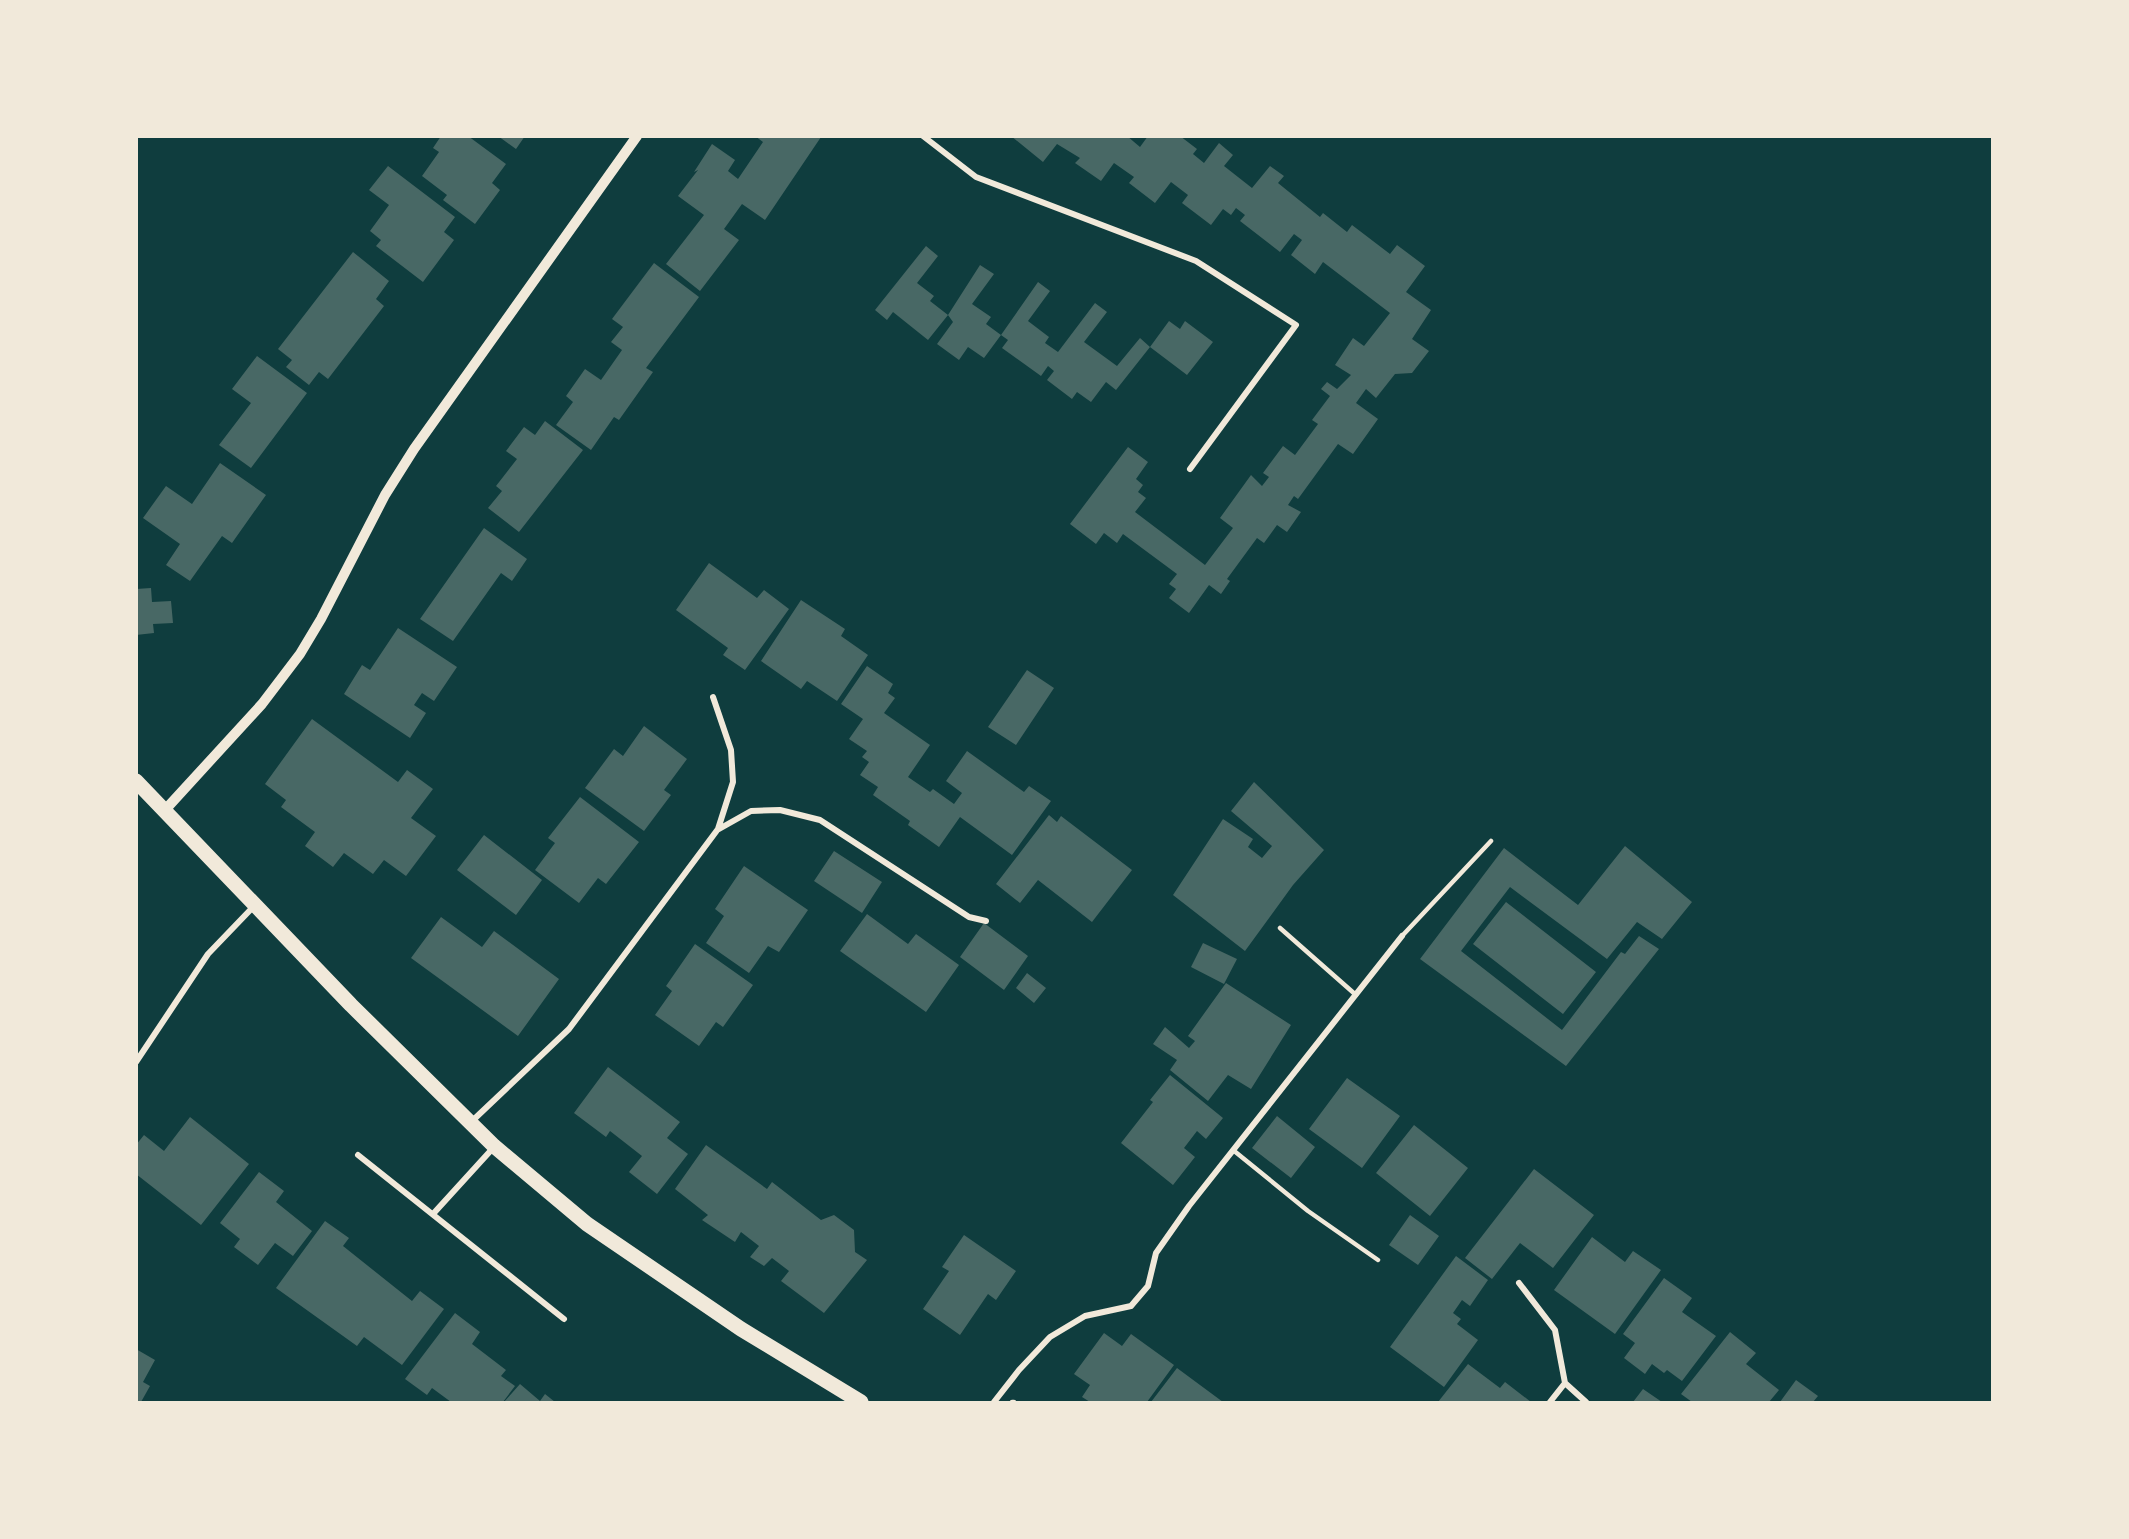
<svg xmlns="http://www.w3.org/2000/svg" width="2129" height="1539" font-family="'Asap Condensed',sans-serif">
<rect width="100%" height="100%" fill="#0f3d3e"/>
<path fill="#486865" d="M 441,136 L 468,136 L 506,164 L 492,183 L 500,190 L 475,224 L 443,200 L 447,195 L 422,176 L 439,152 L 433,148 Z
M 498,136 L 525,136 L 516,149 Z
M 755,136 L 821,137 L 765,220 L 742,204 L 724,229 L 739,240 L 700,291 L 666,264 L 704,215 L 678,196 L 698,170 L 694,172 L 712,144 L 735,160 L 728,171 L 738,179 L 763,142 Z
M 1011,136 L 1127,136 L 1140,147 L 1148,136 L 1180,136 L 1197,149 L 1193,154 L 1204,163 L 1219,143 L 1233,155 L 1224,166 L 1252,188 L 1270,166 L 1284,176 L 1278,183 L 1320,217 L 1323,213 L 1347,232 L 1352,225 L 1390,254 L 1397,245 L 1425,266 L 1406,292 L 1431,310 L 1412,339 L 1429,351 L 1412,373 L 1395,374 L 1376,398 L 1366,389 L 1356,403 L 1378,419 L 1353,454 L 1338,444 L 1298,499 L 1294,496 L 1288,505 L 1301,512 L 1287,532 L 1277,525 L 1264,543 L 1257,538 L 1227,579 L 1230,581 L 1221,594 L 1209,585 L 1189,613 L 1169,598 L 1176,589 L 1169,584 L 1177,574 L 1123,534 L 1117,543 L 1104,533 L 1096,544 L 1070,524 L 1128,447 L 1148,462 L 1136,479 L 1143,485 L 1138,492 L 1146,498 L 1135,512 L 1205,565 L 1233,528 L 1220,518 L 1251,475 L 1262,486 L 1269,477 L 1263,473 L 1283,446 L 1295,455 L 1318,424 L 1312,420 L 1330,396 L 1321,389 L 1327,382 L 1337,389 L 1351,375 L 1335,365 L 1353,338 L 1364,346 L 1390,313 L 1323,262 L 1315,274 L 1291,255 L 1302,240 L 1294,234 L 1280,252 L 1240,221 L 1245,215 L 1236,208 L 1231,215 L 1223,209 L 1211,225 L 1182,203 L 1188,195 L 1171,182 L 1155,203 L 1129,183 L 1134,177 L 1114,163 L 1101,181 L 1075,163 L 1080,158 L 1057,144 L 1043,162 Z
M 388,166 L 455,217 L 444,232 L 454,240 L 423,282 L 376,246 L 381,240 L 370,231 L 389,205 L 369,190 Z
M 926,246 L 938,256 L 917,283 L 934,296 L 930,301 L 948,315 L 928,340 L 893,312 L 887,320 L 875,310 Z
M 353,252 L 389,281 L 376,299 L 384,306 L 328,379 L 319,372 L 309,385 L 286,367 L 292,360 L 278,349 Z
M 654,263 L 699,297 L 646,368 L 653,372 L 619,420 L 614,417 L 591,450 L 556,425 L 573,402 L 566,396 L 585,369 L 601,380 L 622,350 L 611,342 L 623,327 L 612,319 Z
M 980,265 L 994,274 L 972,304 L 991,317 L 986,324 L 1001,335 L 984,358 L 968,347 L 959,360 L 937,344 L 953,322 L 948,315 Z
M 1038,282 L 1050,291 L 1028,321 L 1049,337 L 1045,343 L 1058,352 L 1095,303 L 1107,312 L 1084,342 L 1117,366 L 1140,338 L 1150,347 L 1116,390 L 1106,382 L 1091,402 L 1077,392 L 1072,399 L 1047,380 L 1054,371 L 1048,366 L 1041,376 L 1002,348 L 1008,340 L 1001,335 Z
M 1169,321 L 1180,329 L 1185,321 L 1213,342 L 1187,375 L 1150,347 Z
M 257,356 L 307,393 L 251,468 L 219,445 L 251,403 L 232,389 Z
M 545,421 L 583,450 L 519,532 L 488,508 L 502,491 L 496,486 L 517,459 L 506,451 L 524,427 L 535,435 Z
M 220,463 L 266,495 L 232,543 L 222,536 L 190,581 L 166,565 L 180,544 L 143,518 L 166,486 L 192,504 Z
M 484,528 L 527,559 L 512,581 L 501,573 L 453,641 L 420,619 Z
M 709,563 L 757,598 L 764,590 L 789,609 L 745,670 L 723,655 L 728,648 L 676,610 Z
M 151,588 L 152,602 L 171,601 L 173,623 L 153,624 L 154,633 L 136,635 L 136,589 Z
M 801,600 L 845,629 L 841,636 L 868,655 L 837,701 L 807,681 L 801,689 L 761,661 Z
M 398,628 L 457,667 L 434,701 L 422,693 L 414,705 L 426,713 L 410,738 L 344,694 L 362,665 L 370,670 Z
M 867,666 L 893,684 L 888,693 L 895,698 L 884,713 L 930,745 L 908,777 L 930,792 L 933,789 L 954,804 L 962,793 L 946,781 L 967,751 L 1024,792 L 1029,786 L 1051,801 L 1012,855 L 960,817 L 939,847 L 908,825 L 910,821 L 873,795 L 878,787 L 860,775 L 869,762 L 862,757 L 867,751 L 849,739 L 863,719 L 841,704 Z
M 1027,670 L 1054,688 L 1016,745 L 988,727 Z
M 312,719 L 398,782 L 407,770 L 433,789 L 411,818 L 436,836 L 406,876 L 384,860 L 373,874 L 344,853 L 333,867 L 305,846 L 315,832 L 281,807 L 286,800 L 265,784 Z
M 644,726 L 687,759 L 664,790 L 671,795 L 644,831 L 585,788 L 614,749 L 623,756 Z
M 1254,782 L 1324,850 L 1293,885 L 1245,951 L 1173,895 L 1223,819 L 1253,839 L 1248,847 L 1262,858 L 1272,846 L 1231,811 Z
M 580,797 L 639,842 L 606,884 L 598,878 L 579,903 L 535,870 L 555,843 L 548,838 Z
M 1049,815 L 1057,822 L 1061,816 L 1132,870 L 1092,922 L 1038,880 L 1020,903 L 996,884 Z
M 484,835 L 542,880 L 516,915 L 457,870 Z
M 1625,846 L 1692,902 L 1662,939 L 1637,922 L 1607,959 L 1510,887 L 1461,951 L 1562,1030 L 1621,952 L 1625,954 L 1639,936 L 1659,949 L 1566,1066 L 1420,959 L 1504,848 L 1578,905 Z
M 834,851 L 882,882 L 862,913 L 814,881 Z
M 744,866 L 808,910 L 779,952 L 768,946 L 749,973 L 706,943 L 724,916 L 715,909 Z
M 1506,902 L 1596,972 L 1563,1014 L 1473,944 Z
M 867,914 L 908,944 L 916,934 L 959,965 L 926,1012 L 840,951 Z
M 441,917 L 482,947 L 494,931 L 559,979 L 518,1036 L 411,958 Z
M 984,923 L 1028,956 L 1004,990 L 960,957 Z
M 1203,943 L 1237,959 L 1224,984 L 1191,967 Z
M 695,944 L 753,985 L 723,1027 L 716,1022 L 699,1046 L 655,1015 L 672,991 L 666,986 Z
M 1027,973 L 1046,988 L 1034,1003 L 1016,988 Z
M 1226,983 L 1291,1025 L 1251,1089 L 1228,1075 L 1208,1101 L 1170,1070 L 1177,1060 L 1153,1044 L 1165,1027 L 1189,1048 L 1195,1041 L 1188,1036 Z
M 608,1067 L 680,1122 L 667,1138 L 688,1154 L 657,1194 L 629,1172 L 642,1156 L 610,1131 L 606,1137 L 574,1113 Z
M 1170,1075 L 1223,1118 L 1206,1139 L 1197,1131 L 1184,1148 L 1195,1157 L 1173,1185 L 1121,1143 L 1153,1102 L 1150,1100 Z
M 1347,1078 L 1400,1116 L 1362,1168 L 1309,1129 Z
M 1277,1116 L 1315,1147 L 1291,1178 L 1252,1148 Z
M 190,1117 L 249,1164 L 201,1225 L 136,1174 L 136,1145 L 144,1135 L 164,1151 Z
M 1414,1125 L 1468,1168 L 1430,1216 L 1376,1173 Z
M 706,1145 L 767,1189 L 772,1182 L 821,1220 L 834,1215 L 854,1230 L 855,1252 L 867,1260 L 824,1313 L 781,1281 L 789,1271 L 772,1258 L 764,1266 L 750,1257 L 759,1246 L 741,1232 L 735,1242 L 702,1220 L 708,1215 L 675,1189 Z
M 1534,1169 L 1594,1215 L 1553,1268 L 1520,1243 L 1492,1279 L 1465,1258 Z
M 259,1172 L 284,1191 L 276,1202 L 312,1231 L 293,1256 L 275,1243 L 258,1265 L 234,1247 L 240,1239 L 220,1223 Z
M 1410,1215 L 1439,1236 L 1418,1265 L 1389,1245 Z
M 325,1221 L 349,1238 L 343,1246 L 412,1301 L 420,1291 L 444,1309 L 402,1365 L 364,1337 L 357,1346 L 276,1288 Z
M 964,1235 L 1016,1271 L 996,1300 L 988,1294 L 960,1335 L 923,1309 L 949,1271 L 942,1267 Z
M 1592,1237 L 1625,1262 L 1633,1251 L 1661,1270 L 1615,1334 L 1554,1290 Z
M 1456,1256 L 1488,1280 L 1470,1306 L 1462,1300 L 1453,1313 L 1461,1319 L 1457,1324 L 1478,1340 L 1444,1387 L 1390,1347 Z
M 1664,1278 L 1692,1298 L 1682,1312 L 1716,1336 L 1682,1381 L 1667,1370 L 1664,1373 L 1652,1364 L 1645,1374 L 1624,1358 L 1635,1343 L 1623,1334 Z
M 455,1313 L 480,1332 L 472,1344 L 506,1370 L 501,1376 L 515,1386 L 503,1402 L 451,1402 L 432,1388 L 427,1395 L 405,1379 Z
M 1730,1332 L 1756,1353 L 1746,1364 L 1779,1390 L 1769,1402 L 1692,1402 L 1681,1394 Z
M 1104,1333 L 1122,1346 L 1131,1334 L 1174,1365 L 1147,1402 L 1090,1402 L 1082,1397 L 1090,1385 L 1074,1374 Z
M 136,1349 L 155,1360 L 143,1382 L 150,1386 L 141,1402 L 136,1402 Z
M 1468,1364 L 1500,1388 L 1505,1382 L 1531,1402 L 1438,1402 Z
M 1177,1368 L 1223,1402 L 1151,1402 Z
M 1796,1380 L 1818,1396 L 1813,1402 L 1780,1402 Z
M 520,1384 L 540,1401 L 545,1394 L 555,1402 L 504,1402 Z
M 1643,1389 L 1662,1402 L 1633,1402 Z"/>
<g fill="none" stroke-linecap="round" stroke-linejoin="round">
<path stroke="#f1e9da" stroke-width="4.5" d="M 1280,928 L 1356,995
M 1402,936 L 1491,841
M 1233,1150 L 1308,1211 L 1378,1260
M 1012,1402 L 1014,1402"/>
<path stroke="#f1e9da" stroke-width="6" d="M 923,136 L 976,177 L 1196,261 L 1296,325 L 1190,469
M 719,829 L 751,811 L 780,810 L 820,820 L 969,917 L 986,921
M 136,1062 L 208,954 L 255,905
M 470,1123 L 569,1029 L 718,829 L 733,782 L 731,750 L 713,697
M 358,1155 L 564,1319
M 433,1214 L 494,1147
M 1519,1283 L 1555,1330 L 1565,1383
M 994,1402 L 1019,1370 L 1050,1337 L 1085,1316 L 1131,1306 L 1148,1286 L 1156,1253 L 1189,1206 L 1402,936
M 1550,1402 L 1565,1383 L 1586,1402"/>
<path stroke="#f1e9da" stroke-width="10" d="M 165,810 L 262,704 L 300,654 L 321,619 L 385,495 L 414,449 L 637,136"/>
<path stroke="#f1e9da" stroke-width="15" d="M 136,781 L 351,1005 L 494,1146 L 587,1224 L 741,1329 L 861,1402"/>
</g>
<rect width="2129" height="1539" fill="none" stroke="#f1e9da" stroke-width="276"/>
</svg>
